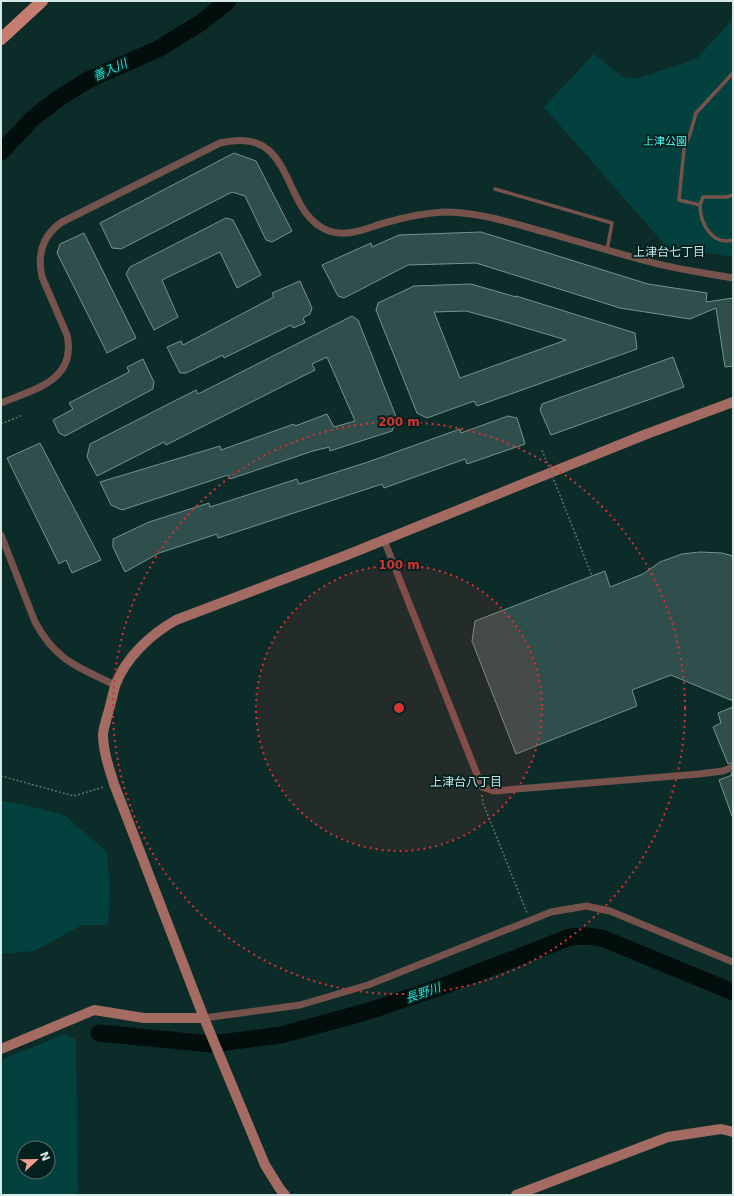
<svg xmlns="http://www.w3.org/2000/svg" width="734" height="1196" font-family="'DejaVu Sans','Noto Sans JP',sans-serif">
<rect width="100%" height="100%" fill="#0c2c29"/>
<path fill="#02413e" fill-rule="evenodd" d="M 733,19 L 733,257 L 666,246 L 544,107 L 594,54 L 621,76 L 635,79 L 696,59 Z
M 1,801 L 25,805 L 64,815 L 107,852 L 110,888 L 108,925 L 82,925 L 34,951 L 1,954 Z
M 66,1034 L 76,1040 L 78,1195 L 1,1195 L 1,1060 ZM 24,1148 L 48,1148 L 48,1172 L 24,1172 Z"/>
<g fill="none" stroke-linecap="round" stroke-linejoin="round">
<path stroke="#010e0c" stroke-width="17" d="M 1,152 L 33,118 L 62,96 L 90,79 L 158,49 L 202,22 L 228,1
M 99,1033 L 211,1044 L 281,1035 L 369,1011 L 446,985 L 570,937 L 587,936 L 602,938 L 733,992"/>
</g>
<path fill="#304f4c" stroke="#739490" fill-rule="evenodd" d="M 234,153 L 256,161 L 292,231 L 272,242 L 266,240 L 245,196 L 232,192 L 121,249 L 112,248 L 100,223 Z
M 226,218 L 233,220 L 261,275 L 237,288 L 220,252 L 162,280 L 178,317 L 154,330 L 126,274 L 130,267 Z
M 481,232 L 648,284 L 707,293 L 706,302 L 733,298 L 733,366 L 725,367 L 716,308 L 690,319 L 620,308 L 476,263 L 408,265 L 344,298 L 338,296 L 322,265 L 371,243 L 372,247 L 399,235 Z
M 84,233 L 136,338 L 107,353 L 57,253 L 60,244 Z
M 300,281 L 312,308 L 310,314 L 303,318 L 305,323 L 293,328 L 291,325 L 224,358 L 223,355 L 186,373 L 180,373 L 167,347 L 181,341 L 183,345 L 274,297 L 272,293 Z
M 471,284 L 516,297 L 516,296 L 635,333 L 637,349 L 477,406 L 474,401 L 427,418 L 417,413 L 376,310 L 378,303 L 414,286 ZM 466,311 L 499,320 L 566,340 L 460,378 L 434,312 Z
M 352,316 L 358,320 L 397,419 L 392,431 L 330,451 L 329,447 L 313,451 L 230,479 L 228,475 L 122,510 L 111,505 L 100,482 L 220,446 L 221,450 L 294,424 L 295,426 L 327,414 L 334,427 L 355,421 L 327,357 L 312,364 L 315,370 L 166,445 L 164,442 L 97,476 L 87,457 L 90,444 L 196,390 L 198,394 Z
M 673,357 L 684,387 L 551,435 L 540,410 L 542,404 Z
M 143,359 L 154,382 L 153,389 L 65,436 L 59,433 L 53,420 L 73,409 L 69,403 L 129,372 L 127,367 Z
M 508,416 L 517,418 L 525,444 L 467,464 L 465,459 L 384,488 L 382,484 L 218,538 L 217,534 L 159,553 L 125,572 L 113,547 L 113,539 L 149,522 L 209,503 L 210,507 L 297,479 L 299,484 L 368,462 L 460,429 L 461,433 Z
M 40,443 L 101,560 L 72,573 L 66,560 L 59,564 L 7,458 Z
M 700,552 L 722,553 L 733,556 L 733,701 L 671,675 L 632,690 L 637,706 L 516,754 L 472,641 L 475,621 L 605,571 L 610,587 L 643,574 L 660,562 L 682,554 Z
M 733,707 L 733,762 L 728,764 L 713,727 L 721,723 L 718,713 Z
M 733,772 L 733,815 L 732,816 L 719,780 L 732,775 L 731,773 Z"/>
<g fill="none" stroke-linecap="round" stroke-linejoin="round">
<path stroke="#5a7572" stroke-width="1.5" stroke-dasharray="2 2" stroke-linecap="butt" d="M 1,424 L 23,415
M 1,776 L 74,796 L 104,787
M 482,795 L 483,803 L 527,913"/>
<path stroke="#76524c" stroke-width="3.5" d="M 733,73 L 696,113 L 690,134 L 684,149 L 679,200 L 700,205 L 703,197 L 726,197 L 733,195
M 495,189 L 612,223 L 607,250
M 700,205 C 700,223 712,246 733,240"/>
<path stroke="#76524c" stroke-width="7" d="M 1,403 C 34,389 77,381 67,335 L 42,277 C 37,254 43,235 62,222 L 220,143 C 298,124 279,213 329,231 C 348,238 369,227 388,222 C 406,217 425,213 444,212 C 479,212 511,223 545,232 C 579,242 613,252 647,261 C 673,269 706,273 733,278
M 1,535 L 35,622 C 56,661 78,667 115,685
M 384,540 L 482,787 L 494,791 L 699,774 L 723,771 L 733,767
M 204,1018 L 300,1005 L 368,985 L 551,912 L 586,906 L 610,911 L 733,962"/>
<path stroke="#a36b61" stroke-width="10" d="M 1,1049 L 94,1010 L 144,1018 L 204,1018
M 285,1195 L 280,1189 L 265,1165 L 204,1018 L 114,784 C 109,768 103,751 103,734 C 104,726 107,717 109,710 C 111,702 113,694 115,686 C 125,658 151,634 176,620 L 347,555 L 644,435 L 733,402
M 516,1195 L 668,1137 L 721,1129 L 733,1132"/>
<path stroke="#c67d71" stroke-width="12" d="M 1,39 L 42,1"/>
<path stroke="#5a7572" stroke-width="1.5" stroke-dasharray="2 2" stroke-linecap="butt" d="M 542,450 L 592,576"/>
</g>
<circle cx="399" cy="708" r="143" fill="#d63232" fill-opacity=".12"/>
<g fill="none" stroke="#d63232" stroke-width="2" stroke-dasharray="2 4">
<circle cx="399" cy="708" r="143"/>
<circle cx="399" cy="708" r="286"/>
</g>
<g text-anchor="middle" dominant-baseline="central" stroke-width="4" stroke-linejoin="round" paint-order="stroke">
<g font-size="11" fill="#4bf9ed" stroke="#03221f">
<text x="665" y="141">上津公園</text>
</g>
<g font-size="12" font-style="italic" fill="#1ce0d5" stroke="#03221f">
<text transform="translate(110 70) rotate(-24)">善入川</text>
<text transform="translate(423 993) rotate(-19)">長野川</text>
</g>
<g font-size="12" fill="#c2e4e0" stroke="#03221f">
<text x="669" y="252">上津台七丁目</text>
<text x="466" y="782">上津台八丁目</text>
</g>
</g>
<circle cx="399" cy="708" r="6" fill="#d63232" stroke="#03221f" stroke-width="2"/>
<g font-size="12" text-anchor="middle" font-weight="bold" fill="#d63232" stroke="#03221f" stroke-width="4" stroke-linejoin="round" paint-order="stroke">
<text x="399" y="426">200 m</text>
<text x="399" y="569">100 m</text>
</g>
<rect width="734" height="1196" fill="none" stroke="#d7e9e6" stroke-width="4"/>
<g transform="translate(36 1160) rotate(68)"><circle r="19" fill="#03221f" stroke="#58726f"/>
<path d="M0-3L7 15L0 10L-7 15Z" fill="#f59d8e"/>
<text y="-6" font-size="11" font-weight="bold" text-anchor="middle" fill="#d7e9e6">N</text>
</g>
</svg>
